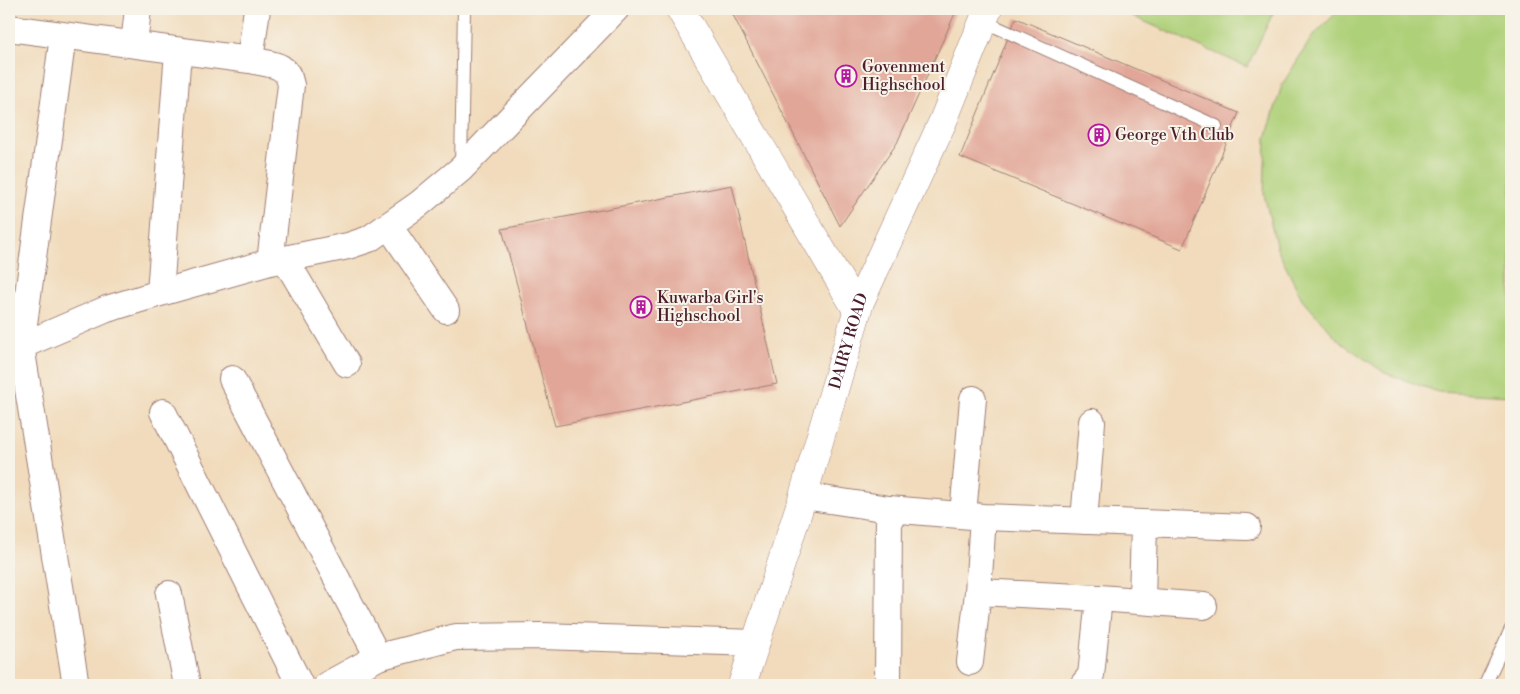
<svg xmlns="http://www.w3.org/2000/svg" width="1520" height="694" font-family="'Libre Bodoni',serif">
<rect width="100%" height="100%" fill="#f7f3e8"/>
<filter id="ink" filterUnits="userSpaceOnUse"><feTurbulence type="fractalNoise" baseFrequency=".02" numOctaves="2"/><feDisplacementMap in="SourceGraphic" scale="10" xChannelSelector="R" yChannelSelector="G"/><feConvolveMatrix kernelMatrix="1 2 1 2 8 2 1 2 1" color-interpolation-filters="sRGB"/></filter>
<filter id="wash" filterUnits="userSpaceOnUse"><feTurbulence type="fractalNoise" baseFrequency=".0096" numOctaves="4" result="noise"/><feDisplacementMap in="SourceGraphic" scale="20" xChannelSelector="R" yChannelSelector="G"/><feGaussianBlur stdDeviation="1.12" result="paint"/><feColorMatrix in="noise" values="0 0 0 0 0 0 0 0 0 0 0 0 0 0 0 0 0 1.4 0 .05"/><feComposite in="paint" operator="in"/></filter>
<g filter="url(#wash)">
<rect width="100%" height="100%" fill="#f1dbbc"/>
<path fill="#aed078" stroke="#7c7852" d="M 1136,9 L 1275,9 L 1247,67 L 1132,16 Z
M 1340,9 L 1511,9 L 1511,396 L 1438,392 L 1385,373 L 1339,341 L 1302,299 L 1277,249 L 1264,194 L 1266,138 L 1282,85 L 1312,37 Z"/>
<g id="blocks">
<path fill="#e1a697" d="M 730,9 L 957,9 L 897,143 L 840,226 Z
M 1016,18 L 1239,113 L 1182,249 L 960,157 Z
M 732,185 L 777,384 L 555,426 L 502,229 Z"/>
</g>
</g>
<g filter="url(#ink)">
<use href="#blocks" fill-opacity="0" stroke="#9e7d74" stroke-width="1"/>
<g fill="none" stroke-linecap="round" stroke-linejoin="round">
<g stroke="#9e7d74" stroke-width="14">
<path id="service" d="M 983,21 L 1216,126
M 461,166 L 464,9
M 1485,685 L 1511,629"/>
</g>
<g stroke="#9e7d74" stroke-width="28">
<path id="minor" d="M 9,28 L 250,60 C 270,65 287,62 291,85 L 270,262
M 63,36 L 21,346 L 76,685
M 134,44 L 138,9
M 250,60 L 257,9
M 389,226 L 446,310
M 285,259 L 347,364
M 160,293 L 178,51
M 9,348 L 21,346 L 107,309 L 160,293 L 270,262 L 348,246 L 369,239 L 419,204 L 461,169 L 616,9
M 232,379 L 378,657
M 163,412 L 300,685
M 803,496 L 889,509 L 983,517 L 1247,527
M 963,515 L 973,399
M 1084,521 L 1092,422
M 978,592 L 1099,598 L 1204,606
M 169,594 L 187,685
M 1142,601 L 1144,524
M 970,662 L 978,592 L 983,517
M 327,685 L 378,657 L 456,637 L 541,636 L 756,643
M 888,685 L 889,509
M 1083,685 L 1091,675 L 1092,666 L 1099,598"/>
</g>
<g stroke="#9e7d74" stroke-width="29">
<g id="tertiary">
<path d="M 680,9 L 857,310"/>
<path id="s1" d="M 742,685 L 803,496 L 860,302 L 943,121 L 988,9"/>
</g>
</g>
<use href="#service" stroke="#fff" stroke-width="12"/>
<use href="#minor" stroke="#fff" stroke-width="26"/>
<use href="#tertiary" stroke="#fff" stroke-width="28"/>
</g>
</g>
<defs>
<g id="building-ring" transform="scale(1.125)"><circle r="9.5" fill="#f7f3e8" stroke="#b5179e" stroke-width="1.5"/><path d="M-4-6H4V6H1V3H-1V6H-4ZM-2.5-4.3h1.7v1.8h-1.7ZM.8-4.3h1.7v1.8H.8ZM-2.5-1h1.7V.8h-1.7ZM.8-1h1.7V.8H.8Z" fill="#b5179e"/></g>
</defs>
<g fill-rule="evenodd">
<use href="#building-ring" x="846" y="76"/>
<use href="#building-ring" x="1099" y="135"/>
<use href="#building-ring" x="641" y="307"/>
</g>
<g text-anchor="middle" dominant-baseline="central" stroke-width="4" stroke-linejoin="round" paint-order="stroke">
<g font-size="16" fill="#4a1f2b" stroke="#f7f3e8" text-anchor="start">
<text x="862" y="67">Govenment<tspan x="862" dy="18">Highschool</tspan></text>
<text x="1115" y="135">George Vth Club</text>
<text x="657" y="298">Kuwarba Girl's<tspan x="657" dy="18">Highschool</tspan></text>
</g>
<g font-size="16" fill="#4a1f2b" stroke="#f7f3e8">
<text stroke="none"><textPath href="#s1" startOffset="360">DAIRY ROAD</textPath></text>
</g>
</g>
<rect width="1520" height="694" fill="none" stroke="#f7f3e8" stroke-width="30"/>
</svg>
